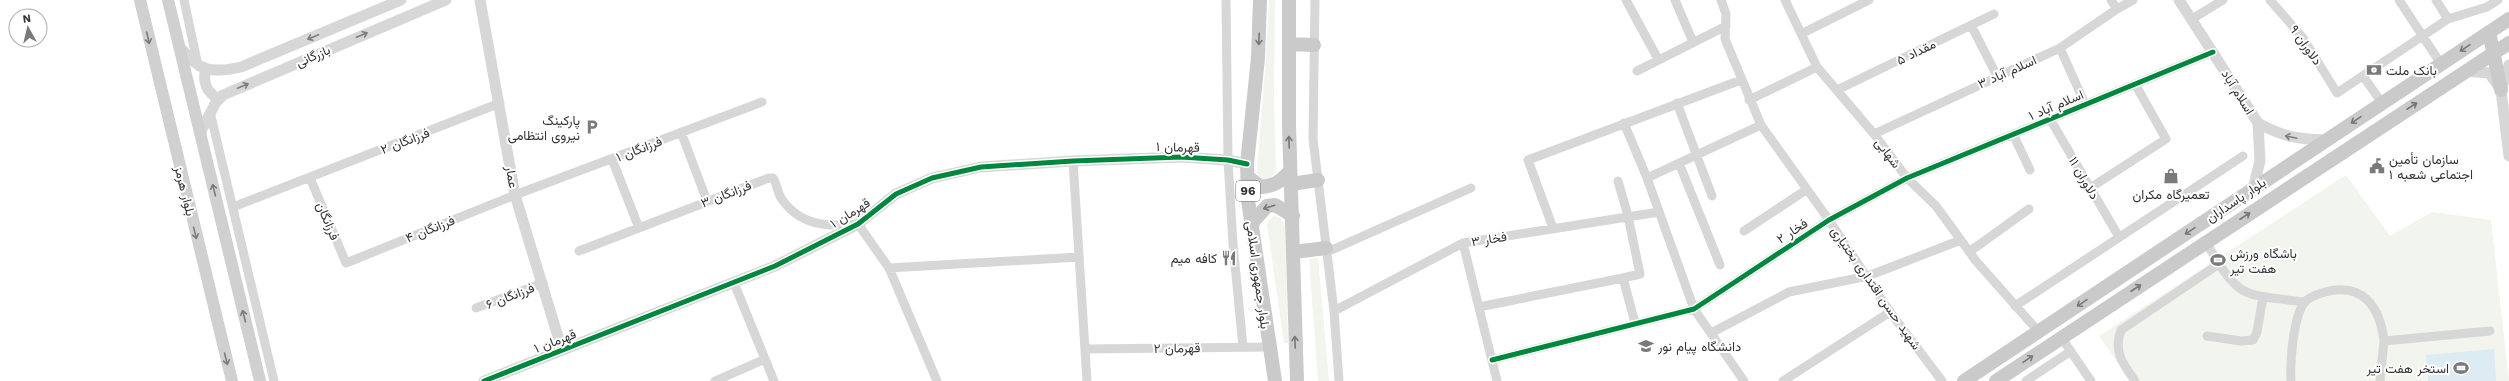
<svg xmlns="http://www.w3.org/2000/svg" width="2509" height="381" font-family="'Work Sans',Vazirmatn,sans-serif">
<rect width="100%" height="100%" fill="#fff"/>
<path fill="#f1f5ed" d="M 1269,0 L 1275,0 L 1274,95 L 1276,171 L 1269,180 L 1261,180 L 1257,174 L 1258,158 L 1266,59 Z
M 2346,175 L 2390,236 L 2432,212 L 2491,220 L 2509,381 L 2130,381 L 2099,336 Z
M 1274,216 L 1280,218 L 1285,226 L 1288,343 L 1284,343 L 1267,225 L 1268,221 Z
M 1318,258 L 1329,381 L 1318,381 L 1309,259 Z"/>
<path fill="#ddebf3" d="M 2494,349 L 2496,381 L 2428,381 L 2426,355 Z"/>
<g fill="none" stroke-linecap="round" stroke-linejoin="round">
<path stroke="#d7d7d7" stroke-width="9" d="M 184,0 L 198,66
M 1226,0 L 1228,160 L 1233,244 L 1243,347
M 1315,0 L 1313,139 L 1334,311 L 1339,381
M 1626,0 L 1658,59
M 1675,0 L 1693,42
M 1721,0 L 1726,14 L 1725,39 L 1761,125 L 1829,220 L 1890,312 L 1942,381
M 1785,0 L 1817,67 L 1874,134 L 1907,178 L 1936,206 L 1976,261 L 2038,331
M 2111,0 L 2117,9
M 2270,0 L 2303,38 L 2337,93 L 2448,19 L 2487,7 L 2498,0
M 2399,0 L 2441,64
M 2436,0 L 2448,19
M 2192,19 L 2223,0
M 1971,25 L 1997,76
M 1801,34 L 1869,0
M 2060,48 L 2085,104
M 1637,71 L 1726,26
M 2363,76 L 2382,103
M 1837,90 L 1994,14
M 1749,100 L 1817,67
M 1677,103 L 1712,196
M 210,112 L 274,381
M 2050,119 L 2119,237
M 1624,123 L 1647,178 L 1694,309 L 1744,381
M 681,132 L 707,201
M 1874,134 L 2060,48 L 2117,9 L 2133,0
M 2013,134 L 2030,170
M 612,159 L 639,228
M 1073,161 L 1087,381
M 1679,163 L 1720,265
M 310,178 L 346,263 L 515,195 L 762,102
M 1647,178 L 1761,125
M 1618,181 L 1628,216 L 1640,274 L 1623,278
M 2090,188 L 2166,139 L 2135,84
M 233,207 L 500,103
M 1553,228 L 1528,160 L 1741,80
M 1744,231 L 1806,190
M 2206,242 C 2239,299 2240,294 2304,302
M 1463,243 L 1497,381
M 579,251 L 769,178 L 773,178 C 777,184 777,191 781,198 C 800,226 827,227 858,224 L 889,268 L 937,381
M 1327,252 L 1471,188
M 1969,252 L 2029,209
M 889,268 L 1079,257
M 734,283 L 774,381
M 2015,306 L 2243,156
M 1479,307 L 1623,278 L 1635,323
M 476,308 L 543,283
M 1334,311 L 1463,243 L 1659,212
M 1711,333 L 1789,292 L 1868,276 L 1961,240
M 2207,336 L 2241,341 L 2253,340 L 2257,332 L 2263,297
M 2061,337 L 2091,381
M 1085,349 L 1269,347
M 1492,360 L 1694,309 L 1829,220 L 1907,178 L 2213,52
M 715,381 L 765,359
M 1783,381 L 1890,312
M 2026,381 L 2071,351
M 2135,381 C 2123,364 2113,351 2121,330 L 2219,264
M 2291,381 C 2290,363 2293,318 2304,303 C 2308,297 2318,294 2325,292 C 2363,282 2380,307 2384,341 L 2490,331
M 2380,381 L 2384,341"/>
<path stroke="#d7d7d7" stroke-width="11" d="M 480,0 L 515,195 L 562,350
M 2179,0 L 2258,123 C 2283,137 2298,139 2326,140
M 179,46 C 199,71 210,74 241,67 L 401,0
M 2509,65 L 2501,90 L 2509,156
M 206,69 C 202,82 207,93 219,99
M 2466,71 L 2489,73 L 2500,88
M 200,133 L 216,102 L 223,95 L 446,0
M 2253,189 L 2260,161 L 2258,123
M 484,381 L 775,266 L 858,224 L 896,194 L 932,178 L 981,167 L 1073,161 L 1181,157 L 1228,160 L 1247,164"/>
<path stroke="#d0d0d0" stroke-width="12" d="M 140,0 L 232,381
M 168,0 L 260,381"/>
<path stroke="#cacaca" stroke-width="14" d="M 1260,0 L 1258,58 L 1247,164 L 1248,200 L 1275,381
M 1289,0 L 1289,126 L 1297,381
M 2489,32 L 2501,90
M 1289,44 L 1314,45
M 1248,177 L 1261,187 C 1275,186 1281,181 1290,171
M 1291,184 L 1318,180
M 1250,225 L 1267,206 L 1275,205 L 1293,216
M 1294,252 L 1326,248
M 1964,381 L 2509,19
M 1996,381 L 2509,43"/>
<g stroke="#fff" stroke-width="8">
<path id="cycleway" d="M 1492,360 L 1694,309 L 1829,220 L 1907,178 L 2213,52
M 484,381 L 775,266 L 858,224 L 896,194 L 932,178 L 981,167 L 1073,161 L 1181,157 L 1228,160 L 1247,164"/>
</g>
<use href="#cycleway" stroke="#00873e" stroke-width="5"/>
</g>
<defs><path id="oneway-shaft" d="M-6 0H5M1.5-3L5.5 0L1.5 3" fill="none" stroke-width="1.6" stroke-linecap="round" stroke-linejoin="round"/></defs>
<g stroke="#7d7d7d">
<use href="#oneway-shaft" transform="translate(362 35) rotate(-23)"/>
<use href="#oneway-shaft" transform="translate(313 37) rotate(157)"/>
<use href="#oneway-shaft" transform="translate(243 86) rotate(-23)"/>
<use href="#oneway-shaft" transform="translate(2291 137) rotate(-168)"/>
</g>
<g stroke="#7a7a7a">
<use href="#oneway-shaft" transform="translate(148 38) rotate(77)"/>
<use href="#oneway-shaft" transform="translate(214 190) rotate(-104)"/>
<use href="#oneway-shaft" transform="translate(195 233) rotate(76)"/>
<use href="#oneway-shaft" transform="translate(244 316) rotate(-104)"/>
<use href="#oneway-shaft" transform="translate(226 359) rotate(76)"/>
</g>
<g stroke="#777">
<use href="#oneway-shaft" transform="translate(1259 39) rotate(92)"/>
<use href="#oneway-shaft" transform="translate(2465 48) rotate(146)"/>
<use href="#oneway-shaft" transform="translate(2412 106) rotate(-33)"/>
<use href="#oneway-shaft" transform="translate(2356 120) rotate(146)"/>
<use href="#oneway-shaft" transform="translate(1289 142) rotate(-92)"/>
<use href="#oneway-shaft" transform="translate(1269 207) rotate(163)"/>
<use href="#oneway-shaft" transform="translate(2245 216) rotate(-33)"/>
<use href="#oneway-shaft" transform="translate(2190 231) rotate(146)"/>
<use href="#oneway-shaft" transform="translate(2136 288) rotate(-33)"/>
<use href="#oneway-shaft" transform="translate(2082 303) rotate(146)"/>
<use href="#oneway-shaft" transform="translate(1295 342) rotate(-92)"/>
<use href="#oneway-shaft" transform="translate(2028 359) rotate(-34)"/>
</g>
<defs>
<g id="bank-bare" transform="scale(1.2)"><path d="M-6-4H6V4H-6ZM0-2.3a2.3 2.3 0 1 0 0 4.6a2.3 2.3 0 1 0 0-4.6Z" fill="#7a7a7a" stroke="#fff" stroke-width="2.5" paint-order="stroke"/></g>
<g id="parking-bare" transform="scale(1.2)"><path d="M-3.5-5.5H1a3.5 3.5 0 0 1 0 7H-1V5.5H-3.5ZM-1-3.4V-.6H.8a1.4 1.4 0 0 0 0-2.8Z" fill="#7a7a7a" stroke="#fff" stroke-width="2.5" paint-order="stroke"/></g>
<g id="civic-bare" transform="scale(1.2)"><path d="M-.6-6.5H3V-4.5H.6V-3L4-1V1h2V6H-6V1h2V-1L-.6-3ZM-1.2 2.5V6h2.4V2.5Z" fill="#7a7a7a" stroke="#fff" stroke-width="2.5" paint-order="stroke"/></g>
<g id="shop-bare" transform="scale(1.2)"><path d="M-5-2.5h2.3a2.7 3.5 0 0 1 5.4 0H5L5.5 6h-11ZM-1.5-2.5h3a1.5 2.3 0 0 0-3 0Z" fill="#7a7a7a" stroke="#fff" stroke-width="2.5" paint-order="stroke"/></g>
<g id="restaurant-bare" transform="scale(1.2)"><path d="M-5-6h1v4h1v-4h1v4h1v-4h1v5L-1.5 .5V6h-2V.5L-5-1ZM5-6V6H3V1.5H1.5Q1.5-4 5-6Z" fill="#7a7a7a" stroke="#fff" stroke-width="2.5" paint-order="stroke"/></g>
<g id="stadium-bare" transform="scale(1.2)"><path d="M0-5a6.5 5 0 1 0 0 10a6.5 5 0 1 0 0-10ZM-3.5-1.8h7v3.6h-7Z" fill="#7a7a7a" stroke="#fff" stroke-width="2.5" paint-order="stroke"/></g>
<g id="university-bare" transform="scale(1.2)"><path d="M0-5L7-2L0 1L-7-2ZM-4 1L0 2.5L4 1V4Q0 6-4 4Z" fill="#7a7a7a" stroke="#fff" stroke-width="2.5" paint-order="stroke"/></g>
</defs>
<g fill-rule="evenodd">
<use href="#bank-bare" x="2374" y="70"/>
<use href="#parking-bare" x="592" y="127"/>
<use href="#civic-bare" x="2377" y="166"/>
<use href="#shop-bare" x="2171" y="176"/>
<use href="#restaurant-bare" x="1229" y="258"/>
<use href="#stadium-bare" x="2218" y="260"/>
<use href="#university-bare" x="1646" y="346"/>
<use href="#stadium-bare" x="2461" y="368"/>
</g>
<g text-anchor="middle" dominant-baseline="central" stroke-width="4" stroke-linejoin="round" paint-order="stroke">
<rect fill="#fff" stroke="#707070" stroke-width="1" x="1236" y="181" width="24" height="20" rx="3"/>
<g font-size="12" font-weight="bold" fill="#333">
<text x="1248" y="191">96</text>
</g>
<g font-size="13" fill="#333" stroke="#fff">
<text transform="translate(2306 45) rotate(55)">دلاوران ۹</text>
<text transform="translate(1916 52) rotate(-26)">مقداد ۵</text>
<text transform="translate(313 56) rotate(-23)">بازرگانی</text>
<text transform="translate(2007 72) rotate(-24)">اسلام آباد ۳</text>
<text transform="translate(2238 92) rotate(58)">اسلام آباد</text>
<text transform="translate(2056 105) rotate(-23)">اسلام آباد ۱</text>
<text transform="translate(405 141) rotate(-21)">فرزانگان ۲</text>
<text transform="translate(1178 147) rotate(1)">قهرمان ۱</text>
<text transform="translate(639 149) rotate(-21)">فرزانگان ۱</text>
<text transform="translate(1888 153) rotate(53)">شهابی</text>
<text transform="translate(512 177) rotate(81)">عمار</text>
<text transform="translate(2084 178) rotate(60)">دلاوران ۱۱</text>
<text transform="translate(185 191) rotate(76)">بلوار هرمز</text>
<text transform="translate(726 194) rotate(-21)">فرزانگان ۳</text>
<text transform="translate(2236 200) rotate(-34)">بلوار پاسداران</text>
<text transform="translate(850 213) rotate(-32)">قهرمان ۱</text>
<text transform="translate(328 221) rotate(67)">فرزانگان</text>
<text transform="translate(430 229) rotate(-22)">فرزانگان ۴</text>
<text transform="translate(1792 231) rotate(-33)">فخار ۲</text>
<text transform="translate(1489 239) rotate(-9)">فخار ۳</text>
<text transform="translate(1258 275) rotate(82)">بلوار جمهوری اسلامی</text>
<text transform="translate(1876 288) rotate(55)">شهید حسن اقتداری بختیاری</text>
<text transform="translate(510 296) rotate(-21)">فرزانگان ۶</text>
<text transform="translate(555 341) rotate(-21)">قهرمان ۱</text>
<text transform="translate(1177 348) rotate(-1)">قهرمان ۲</text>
</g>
<g font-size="13" fill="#333" stroke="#fff" text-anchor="start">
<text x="2386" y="70">بانک ملت</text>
<text x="580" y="120" text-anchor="end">پارکینگ<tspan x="580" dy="15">نیروی انتظامی</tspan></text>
<text x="2389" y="159">سازمان تأمین<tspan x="2389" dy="15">اجتماعی شعبه ۱</tspan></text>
<text x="2171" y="194" text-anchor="middle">تعمیرگاه مکران</text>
<text x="2230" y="253">باشگاه ورزش<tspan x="2230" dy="15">هفت تیر</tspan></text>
<text x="1217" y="258" text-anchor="end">کافه میم</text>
<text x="1658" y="346">دانشگاه پیام نور</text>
<text x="2449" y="368" text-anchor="end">استخر هفت تیر</text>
</g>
</g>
<g transform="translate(28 28) rotate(352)"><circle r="19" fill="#ffffff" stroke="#adadad"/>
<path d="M0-3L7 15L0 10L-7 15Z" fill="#7a7a7a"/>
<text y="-6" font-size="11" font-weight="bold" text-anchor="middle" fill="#333333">N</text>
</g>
</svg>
